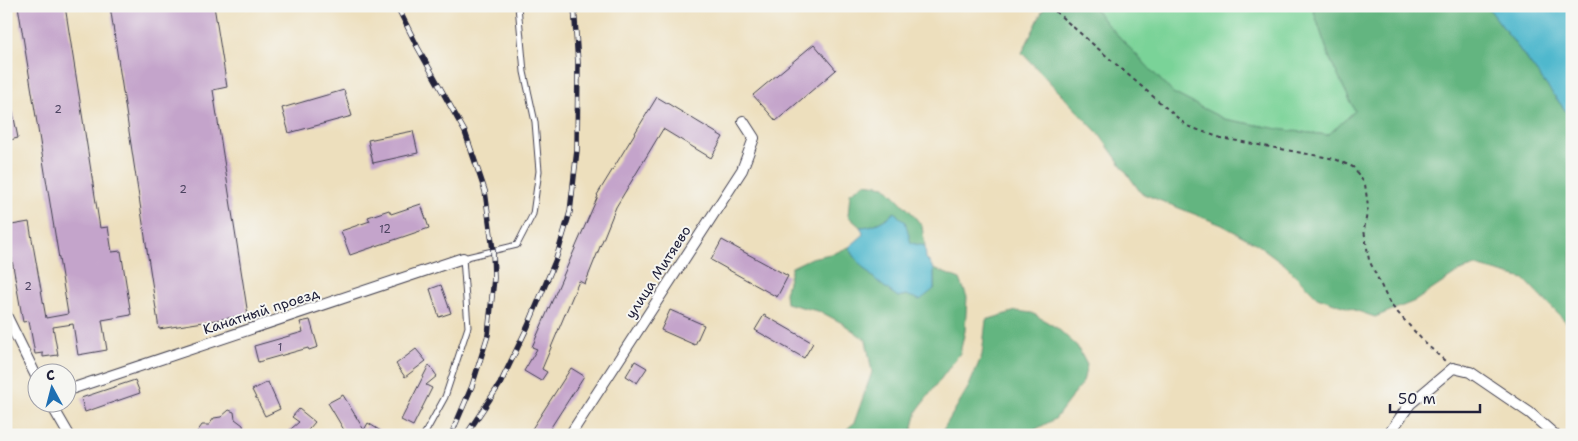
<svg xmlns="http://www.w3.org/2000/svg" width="1578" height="441" font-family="'Shantell Sans',sans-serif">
<rect width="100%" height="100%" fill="#f6f6f2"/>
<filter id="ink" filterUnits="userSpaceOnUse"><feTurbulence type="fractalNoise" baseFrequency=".02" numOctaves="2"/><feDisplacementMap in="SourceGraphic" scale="10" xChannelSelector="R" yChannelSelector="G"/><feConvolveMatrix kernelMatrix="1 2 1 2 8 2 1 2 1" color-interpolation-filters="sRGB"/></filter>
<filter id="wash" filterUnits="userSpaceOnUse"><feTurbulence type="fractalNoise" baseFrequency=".0096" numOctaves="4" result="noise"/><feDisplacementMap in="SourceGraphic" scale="20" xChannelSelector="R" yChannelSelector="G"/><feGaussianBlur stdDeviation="1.12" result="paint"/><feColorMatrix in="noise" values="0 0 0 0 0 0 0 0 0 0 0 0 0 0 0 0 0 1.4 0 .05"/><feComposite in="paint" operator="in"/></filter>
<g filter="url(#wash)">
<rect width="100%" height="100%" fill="#eddfbd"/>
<path fill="#7ad398" stroke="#4e7a6a" d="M 1093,6 L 1312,6 L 1330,59 L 1355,111 L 1328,135 L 1284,130 L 1224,119 L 1173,93 L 1104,21 Z"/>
<path fill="#63b580" stroke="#426c5e" d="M 1045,6 L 1093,6 L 1104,21 L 1173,93 L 1224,119 L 1284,130 L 1328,135 L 1355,111 L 1330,59 L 1312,6 L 1487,6 L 1571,118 L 1572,328 L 1524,279 L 1476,266 L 1460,271 L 1415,301 L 1375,317 L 1317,297 L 1284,264 L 1257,244 L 1222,225 L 1141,193 L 1099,134 L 1022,53 Z
M 865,183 L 885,186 L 911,212 L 922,226 L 925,246 L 911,243 L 908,234 L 895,212 C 885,220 874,227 860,227 L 848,216 L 850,193 Z
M 849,247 C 860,268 878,283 898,297 L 934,289 L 934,269 L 960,279 L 967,297 L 965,331 L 960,353 L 917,411 L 911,435 L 840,435 L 854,423 L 872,372 L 866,340 L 842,323 L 821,312 L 786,303 L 785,293 L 792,267 L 811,258 L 835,253 Z
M 1016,311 L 1032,313 L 1057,328 L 1077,346 L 1087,365 L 1083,382 L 1055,419 L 1025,435 L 940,435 L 969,386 L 982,355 L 986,320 Z"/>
<path fill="#4fb8cd" stroke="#386d84" d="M 1487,6 L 1572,6 L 1572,126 L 1571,118 Z
M 895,212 L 899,217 L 905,221 L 911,243 L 925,246 L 926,258 L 934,269 L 934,289 L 920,300 L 906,295 L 898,297 C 878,283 860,268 849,247 L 862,236 L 863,232 L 860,227 C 874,227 885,220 895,212 Z"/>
<g id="blocks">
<path fill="#c4a4cb" d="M 18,6 L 65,6 L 100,228 L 108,227 L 112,252 L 121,251 L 131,315 L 102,320 L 107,350 L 78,355 L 73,324 L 53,327 L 58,355 L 43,357 L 43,353 L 35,354 L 29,321 L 23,322 L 10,249 L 6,250 L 6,226 L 29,222 L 46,318 L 68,314 Z
M 110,6 L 214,6 L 227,87 L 213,90 L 248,315 L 159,329 Z
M 814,44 L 836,70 L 776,121 L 753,95 Z
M 344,90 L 352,116 L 289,133 L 282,108 Z
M 657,97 L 723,137 L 711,158 L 663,129 L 616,207 L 585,284 L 579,281 L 542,369 L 547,372 L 541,381 L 524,371 L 537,349 L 532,347 L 598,196 L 597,195 Z
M 6,103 L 11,103 L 18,138 L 6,141 Z
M 413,131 L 418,153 L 373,163 L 368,140 Z
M 421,204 L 429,228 L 350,255 L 341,231 L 370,221 L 368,217 L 389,210 L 391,214 Z
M 722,240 L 788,276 L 777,297 L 711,260 Z
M 441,285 L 451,313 L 439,317 L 430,289 Z
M 670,310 L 704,325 L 695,345 L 661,330 Z
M 764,315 L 813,343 L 804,358 L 755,330 Z
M 310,320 L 318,347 L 309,350 L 308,348 L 258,362 L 254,346 L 303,332 L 300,322 Z
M 416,349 L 426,361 L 405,377 L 396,364 Z
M 635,361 L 647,368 L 637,383 L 626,376 Z
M 429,365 L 437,376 L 426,385 L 432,388 L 413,426 L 401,420 Z
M 571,368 L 584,376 L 546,435 L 528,435 Z
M 135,380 L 140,393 L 85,412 L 81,398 Z
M 268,382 L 280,409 L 265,416 L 252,390 Z
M 343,395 L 364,430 L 368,423 L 387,435 L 347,435 L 328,403 Z
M 299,409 L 315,422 L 304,435 L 284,435 L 299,422 L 292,417 Z
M 229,410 L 234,412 L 235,419 L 243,425 L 244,431 L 242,434 L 195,435 L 202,425 L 209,425 L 214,418 L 221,417 Z"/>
</g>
</g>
<g filter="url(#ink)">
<use href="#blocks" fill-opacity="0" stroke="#403e4e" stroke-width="1"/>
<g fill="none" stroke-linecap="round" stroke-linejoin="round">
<g stroke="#403e4e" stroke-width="7">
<path id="lane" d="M 424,435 L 445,397 L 468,327 L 463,258 L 517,245 L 533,214 L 539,171 L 535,122 L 524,72 L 518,6"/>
</g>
<g stroke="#403e4e" stroke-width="12">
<path id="street" d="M 6,315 L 38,380
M 68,390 L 463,258
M 51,404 L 69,435
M 570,435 L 742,170 L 754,138 L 743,121
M 1388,435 L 1410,404 L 1453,368 L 1470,372 L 1530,413 L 1555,435"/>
</g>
<path stroke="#403e4e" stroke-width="2" stroke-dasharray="4 4" stroke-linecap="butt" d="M 1049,6 L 1187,126 L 1221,138 L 1335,159 L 1353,167 L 1365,184 L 1368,207 L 1364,230 L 1369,260 L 1390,304 L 1425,343 L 1445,361"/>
<use href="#lane" stroke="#fff" stroke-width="5"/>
<use href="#street" stroke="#fff" stroke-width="10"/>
<g stroke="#22223b" stroke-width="5.5">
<path id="rail" d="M 397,6 L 418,48 L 465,132 L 485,191 L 493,250 L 494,278 L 488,335 L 472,386 L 451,435
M 19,434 L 19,435
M 466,435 L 500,384 L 528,326 L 556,259 L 570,212 L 577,150 L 578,63 L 574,6"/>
</g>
<use href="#rail" stroke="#f6f6f2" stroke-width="4" stroke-dasharray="11" stroke-linecap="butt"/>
</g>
</g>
<g text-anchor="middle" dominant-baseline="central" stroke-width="4" stroke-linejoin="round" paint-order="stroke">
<g font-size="11" fill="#4a425f">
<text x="58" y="109">2</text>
<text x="183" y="189">2</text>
<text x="385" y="229">12</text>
<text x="28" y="286">2</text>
<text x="280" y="347">1</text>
</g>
<g font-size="14" fill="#22223b" stroke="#f6f6f2">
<text transform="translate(658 272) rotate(-57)">улица Митяево</text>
<text transform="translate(261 311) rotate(-18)">Канатный проезд</text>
</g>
</g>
<rect width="1578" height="441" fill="none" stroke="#f6f6f2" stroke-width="25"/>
<g transform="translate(52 388) rotate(353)"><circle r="24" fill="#f6f6f2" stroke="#a1a1a9"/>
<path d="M0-4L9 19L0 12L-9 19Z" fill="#1f6fb2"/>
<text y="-8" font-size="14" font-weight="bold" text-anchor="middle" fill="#22223b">С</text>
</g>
<path d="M1390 404v8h90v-8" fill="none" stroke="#22223b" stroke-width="2.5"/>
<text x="1398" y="404" font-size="15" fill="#22223b" stroke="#f6f6f2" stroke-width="4" paint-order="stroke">50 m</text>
</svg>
